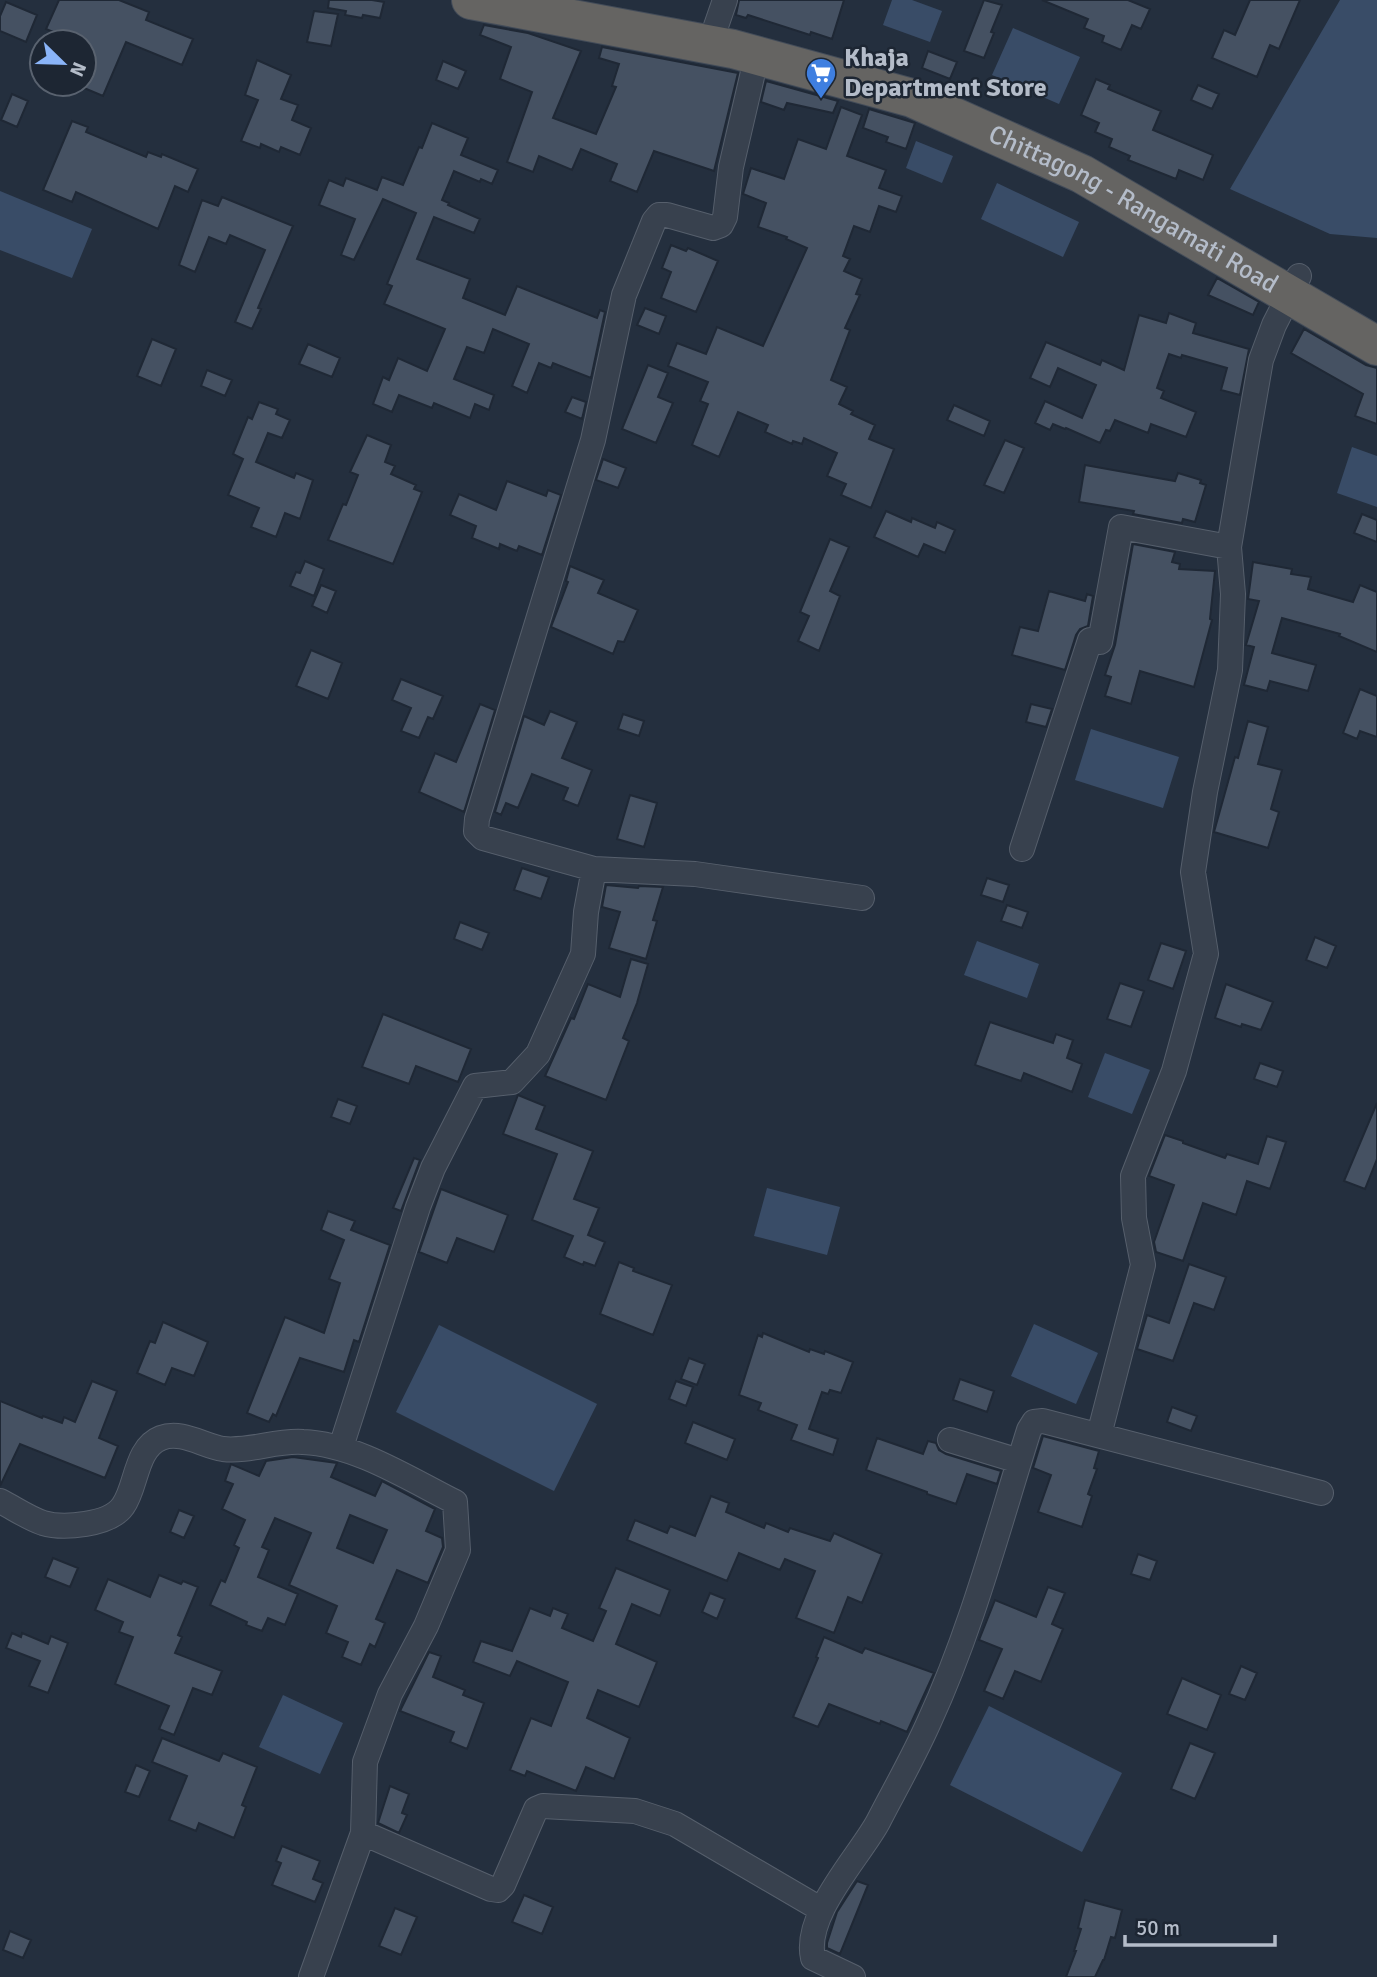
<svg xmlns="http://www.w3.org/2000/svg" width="1377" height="1977" font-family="Signika,sans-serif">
<rect width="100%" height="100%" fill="#242f3e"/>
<path fill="#394c67" d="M 892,0 L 912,0 L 942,11 L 930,42 L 883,25 Z
M 1340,0 L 1377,0 L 1377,238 L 1330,234 L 1230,189 Z
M 1013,28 L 1080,57 L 1059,104 L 992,75 Z
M 916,141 L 953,156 L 942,183 L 906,168 Z
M 997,183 L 1079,222 L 1063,257 L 981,219 Z
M 0,191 L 92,229 L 72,278 L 0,250 Z
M 1352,447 L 1377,456 L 1377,507 L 1337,493 Z
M 1091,729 L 1179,757 L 1163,808 L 1075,780 Z
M 977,941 L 1039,964 L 1027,998 L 964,975 Z
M 1105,1053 L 1150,1070 L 1132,1114 L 1088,1097 Z
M 767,1188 L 840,1207 L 827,1255 L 754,1236 Z
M 1034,1324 L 1098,1353 L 1076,1404 L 1011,1376 Z
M 439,1325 L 597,1404 L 554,1491 L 396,1412 Z
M 283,1695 L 343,1723 L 320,1774 L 259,1747 Z
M 989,1706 L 1122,1773 L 1082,1852 L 950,1785 Z"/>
<path fill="#455162" stroke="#1f2835" stroke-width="2" fill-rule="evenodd" d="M 59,0 L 119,0 L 149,12 L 146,20 L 193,39 L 182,65 L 126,42 L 103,96 L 84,88 L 84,42 L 77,42 L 46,29 Z
M 329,0 L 372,0 L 384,2 L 380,18 L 363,15 L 362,18 L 345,15 L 346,11 L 328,8 Z
M 739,0 L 844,0 L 832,39 L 811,32 L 810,35 L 748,15 L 746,18 L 736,15 Z
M 984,0 L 1002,5 L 991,32 L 994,33 L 984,58 L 964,51 Z
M 1042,0 L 1128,0 L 1150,9 L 1141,29 L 1132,25 L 1121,50 L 1102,42 L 1104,36 L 1084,28 L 1088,19 Z
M 1250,0 L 1300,0 L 1279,49 L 1270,45 L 1257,77 L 1212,58 L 1224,30 L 1235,35 Z
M 6,2 L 37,15 L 26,42 L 0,31 L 0,16 Z
M 314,11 L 338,14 L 331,46 L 307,42 Z
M 484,25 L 528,33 L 581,51 L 553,118 L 596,134 L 616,87 L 612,86 L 619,64 L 599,58 L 602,47 L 738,73 L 714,171 L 654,151 L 637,192 L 610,181 L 617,164 L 581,149 L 572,170 L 539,156 L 533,172 L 507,162 L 532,92 L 500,79 L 511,47 L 480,35 Z
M 928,51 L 957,62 L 950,79 L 922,68 Z
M 257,60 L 291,75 L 281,99 L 298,105 L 292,120 L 311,128 L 300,155 L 281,147 L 279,152 L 261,144 L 260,148 L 241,141 L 258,100 L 245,95 Z
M 443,61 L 466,71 L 458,89 L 436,80 Z
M 1096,79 L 1110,85 L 1108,89 L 1161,111 L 1153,130 L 1213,155 L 1203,180 L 1179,170 L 1176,179 L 1128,160 L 1130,156 L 1109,147 L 1112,139 L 1095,132 L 1099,123 L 1081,115 Z
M 766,81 L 838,101 L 833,113 L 787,103 L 784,110 L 761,102 Z
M 1198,85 L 1219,94 L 1212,109 L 1191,100 Z
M 12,94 L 28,101 L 17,127 L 1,120 Z
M 841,107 L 862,115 L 847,156 L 886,170 L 879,188 L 902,196 L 896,212 L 879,206 L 870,232 L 854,226 L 843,256 L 850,259 L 844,271 L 862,279 L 856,294 L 860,295 L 845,328 L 850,330 L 831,380 L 847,387 L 839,404 L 853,411 L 851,414 L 875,425 L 869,439 L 894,449 L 871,508 L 841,495 L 846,484 L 827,476 L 837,453 L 804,438 L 802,444 L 793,441 L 792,444 L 765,432 L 768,425 L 738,412 L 719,457 L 692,445 L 708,404 L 700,401 L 708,382 L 668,366 L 677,343 L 706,354 L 717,327 L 763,346 L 807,248 L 786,239 L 787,237 L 758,227 L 766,203 L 743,194 L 751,168 L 784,179 L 798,139 L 826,149 Z
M 869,109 L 915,123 L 906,149 L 886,142 L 888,137 L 863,128 Z
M 72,121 L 88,127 L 86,132 L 146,157 L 148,152 L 161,157 L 162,154 L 198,169 L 188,192 L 175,186 L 158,229 L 76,192 L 72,202 L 43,190 Z
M 432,123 L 468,138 L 461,155 L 498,170 L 492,184 L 481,179 L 480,182 L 454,171 L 442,200 L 449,203 L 448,205 L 480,219 L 474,233 L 434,217 L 417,259 L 470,279 L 463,298 L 505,315 L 517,286 L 597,318 L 600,310 L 605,312 L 591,378 L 553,363 L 551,368 L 539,363 L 527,393 L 512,386 L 529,344 L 493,329 L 484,353 L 467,347 L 454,379 L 494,395 L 489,410 L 475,404 L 470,418 L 434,403 L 432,408 L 399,395 L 392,412 L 373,404 L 383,377 L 389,380 L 398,358 L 427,371 L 445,329 L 384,304 L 392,286 L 387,284 L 416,213 L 383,199 L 354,260 L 341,255 L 355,219 L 319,205 L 329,180 L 343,186 L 346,178 L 377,190 L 382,177 L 403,185 L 419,147 L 422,148 Z
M 222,197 L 293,226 L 258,308 L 261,309 L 252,329 L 235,322 L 265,250 L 230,235 L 226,244 L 209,237 L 195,272 L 179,265 L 202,200 L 218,206 Z
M 671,245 L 686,251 L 688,248 L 718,261 L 696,312 L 661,298 L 671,272 L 662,268 Z
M 1217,278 L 1259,302 L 1253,315 L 1208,295 Z
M 645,308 L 666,316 L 659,334 L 637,325 Z
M 1169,313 L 1196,323 L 1193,333 L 1249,349 L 1240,395 L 1221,390 L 1227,368 L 1182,355 L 1181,358 L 1169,354 L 1157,388 L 1164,391 L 1161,398 L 1196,412 L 1186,437 L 1151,424 L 1148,433 L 1115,420 L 1110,431 L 1106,430 L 1100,443 L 1066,428 L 1065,429 L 1053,424 L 1050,430 L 1035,423 L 1045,401 L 1082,418 L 1096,385 L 1058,368 L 1050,387 L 1030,378 L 1046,342 L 1100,365 L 1102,360 L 1124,370 L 1139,315 L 1166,323 Z
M 1304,329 L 1366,365 L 1377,368 L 1377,424 L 1355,416 L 1363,394 L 1291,353 Z
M 152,339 L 176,349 L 161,386 L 137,376 Z
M 308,344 L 340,358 L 332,377 L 299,364 Z
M 648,365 L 668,373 L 658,397 L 673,403 L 656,443 L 622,429 Z
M 207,370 L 232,380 L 225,396 L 201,386 Z
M 572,397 L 586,402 L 582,419 L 565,412 Z
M 259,402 L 278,409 L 276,414 L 290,420 L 282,438 L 268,433 L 256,462 L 294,478 L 296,473 L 313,480 L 300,519 L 285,513 L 276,537 L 251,527 L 259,508 L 228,495 L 243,459 L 233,454 L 248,417 L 252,419 Z
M 954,405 L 990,421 L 984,436 L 947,420 Z
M 367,435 L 391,445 L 385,462 L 395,466 L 391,474 L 416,485 L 414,489 L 422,492 L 393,564 L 328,540 L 343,504 L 346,505 L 358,475 L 350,472 Z
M 1005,440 L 1024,448 L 1004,493 L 984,485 Z
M 603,459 L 626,468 L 618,488 L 596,480 Z
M 1085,465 L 1175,481 L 1178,473 L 1201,480 L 1200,483 L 1206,485 L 1195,522 L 1183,519 L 1182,523 L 1133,514 L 1134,511 L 1079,502 Z
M 507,481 L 546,496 L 548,490 L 561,495 L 542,555 L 519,546 L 517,551 L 500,544 L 499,549 L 472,538 L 476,526 L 450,515 L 459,494 L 496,510 Z
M 886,511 L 911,522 L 912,518 L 935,528 L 937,522 L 955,530 L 945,553 L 924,544 L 918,557 L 874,537 Z
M 1362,514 L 1377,520 L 1377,542 L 1354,533 Z
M 830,539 L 849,547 L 830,591 L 840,596 L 819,651 L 798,641 L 809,616 L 800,612 Z
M 1133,544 L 1175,552 L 1172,562 L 1180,564 L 1179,569 L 1215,571 L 1210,619 L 1212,620 L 1194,687 L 1140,671 L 1131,704 L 1105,696 L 1111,677 L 1105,675 L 1115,645 Z
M 305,561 L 324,569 L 314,596 L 290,586 L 296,572 L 300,573 Z
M 1253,562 L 1292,569 L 1291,574 L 1311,577 L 1308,589 L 1353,602 L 1360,585 L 1377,592 L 1377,652 L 1339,636 L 1340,634 L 1282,618 L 1272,653 L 1316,665 L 1308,691 L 1270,681 L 1267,691 L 1244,685 L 1254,647 L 1246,645 L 1259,601 L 1248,599 Z
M 570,566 L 604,580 L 598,593 L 638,610 L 624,642 L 618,641 L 613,654 L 551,627 L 568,582 L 566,581 Z
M 321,585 L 336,591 L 327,613 L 312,606 Z
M 1049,591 L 1085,601 L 1087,594 L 1093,596 L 1088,626 L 1080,629 L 1076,635 L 1065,670 L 1012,655 L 1020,627 L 1038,631 Z
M 311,650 L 342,663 L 328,699 L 296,686 Z
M 401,679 L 443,696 L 433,719 L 428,717 L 419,738 L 401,731 L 411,708 L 392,700 Z
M 1360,689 L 1377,696 L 1377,737 L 1360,731 L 1357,739 L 1343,733 Z
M 480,704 L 495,710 L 464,812 L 419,792 L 435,753 L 456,762 Z
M 1031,704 L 1052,709 L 1046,727 L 1026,722 Z
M 550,711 L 577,722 L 562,758 L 592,770 L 578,806 L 563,800 L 568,788 L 532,774 L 518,808 L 506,803 L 501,815 L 495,812 L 524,716 L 544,725 Z
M 623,714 L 644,721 L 639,736 L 618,729 Z
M 1248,721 L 1268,727 L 1258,764 L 1282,770 L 1271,809 L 1279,812 L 1268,848 L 1214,832 L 1235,757 L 1238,758 Z
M 630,795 L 657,803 L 644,847 L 617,839 Z
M 522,868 L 549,877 L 541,899 L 514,890 Z
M 987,878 L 1009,885 L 1003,902 L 981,895 Z
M 606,885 L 638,888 L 639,886 L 663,887 L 653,920 L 657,921 L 646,959 L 609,948 L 620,912 L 602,907 Z
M 1007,905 L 1028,912 L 1022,928 L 1001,921 Z
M 460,922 L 489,933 L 482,950 L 454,939 Z
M 1315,937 L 1336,946 L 1327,968 L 1306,960 Z
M 1161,943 L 1186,951 L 1173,989 L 1148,980 Z
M 631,959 L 648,964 L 637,1003 L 623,1038 L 629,1041 L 606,1100 L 545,1076 L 571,1018 L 574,1019 L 588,984 L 620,997 Z
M 1120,983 L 1144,991 L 1131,1027 L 1107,1019 Z
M 1226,984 L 1273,1002 L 1261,1030 L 1242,1024 L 1241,1027 L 1215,1018 Z
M 383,1014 L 471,1049 L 458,1082 L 416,1066 L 409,1084 L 362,1067 Z
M 990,1022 L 1053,1043 L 1056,1034 L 1073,1040 L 1067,1058 L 1082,1064 L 1072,1092 L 1024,1073 L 1021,1081 L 975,1065 Z
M 1260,1063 L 1283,1071 L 1277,1087 L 1254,1079 Z
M 518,1095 L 545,1106 L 536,1129 L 593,1151 L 574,1199 L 599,1208 L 588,1235 L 605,1242 L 595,1266 L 584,1262 L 583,1265 L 564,1257 L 573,1236 L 532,1220 L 557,1154 L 503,1134 Z
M 338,1099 L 357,1106 L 350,1124 L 331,1117 Z
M 1377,1103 L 1377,1159 L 1365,1189 L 1344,1181 Z
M 1165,1135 L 1183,1141 L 1183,1143 L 1225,1158 L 1227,1154 L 1258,1164 L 1267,1136 L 1286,1142 L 1270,1189 L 1247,1181 L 1236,1215 L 1203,1203 L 1183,1261 L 1156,1252 L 1154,1242 L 1174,1185 L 1149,1176 Z
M 414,1158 L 420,1160 L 401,1211 L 393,1208 Z
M 441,1189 L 508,1215 L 494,1252 L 457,1238 L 447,1263 L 419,1252 Z
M 328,1211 L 355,1221 L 351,1230 L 390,1245 L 359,1342 L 354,1340 L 344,1372 L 300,1358 L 276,1416 L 273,1414 L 269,1422 L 247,1413 L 285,1317 L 324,1333 L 340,1283 L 329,1279 L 344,1240 L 321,1230 Z
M 619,1262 L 634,1268 L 633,1271 L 672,1285 L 653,1335 L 600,1314 Z
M 1189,1264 L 1226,1277 L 1214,1310 L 1194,1303 L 1173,1361 L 1137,1349 L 1147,1315 L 1169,1323 Z
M 163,1322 L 208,1342 L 194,1376 L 172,1368 L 165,1385 L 137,1373 L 150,1341 L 155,1343 Z
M 763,1333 L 809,1352 L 810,1349 L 824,1354 L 825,1351 L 853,1362 L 841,1393 L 830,1390 L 828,1394 L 822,1392 L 809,1429 L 838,1439 L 833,1455 L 791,1440 L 797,1425 L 758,1410 L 761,1403 L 739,1395 L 758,1335 L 762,1337 Z
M 689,1358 L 705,1364 L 697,1385 L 681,1379 Z
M 960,1379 L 994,1391 L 987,1412 L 953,1400 Z
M 92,1381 L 117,1391 L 99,1438 L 118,1446 L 105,1478 L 20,1444 L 0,1486 L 0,1401 L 42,1418 L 43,1416 L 62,1423 L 64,1417 L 75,1422 Z
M 676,1381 L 693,1387 L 686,1406 L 669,1399 Z
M 1172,1407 L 1197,1416 L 1191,1431 L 1167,1422 Z
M 693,1422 L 735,1439 L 727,1460 L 685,1443 Z
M 1043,1436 L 1099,1451 L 1094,1468 L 1097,1469 L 1088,1494 L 1092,1496 L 1082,1527 L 1038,1512 L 1051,1475 L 1033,1468 Z
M 877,1438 L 923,1454 L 928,1441 L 936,1443 L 939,1450 L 946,1454 L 1001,1471 L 997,1484 L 967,1474 L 956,1504 L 927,1494 L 927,1492 L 866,1470 Z
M 293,1457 L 337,1463 L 331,1477 L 375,1496 L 382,1481 L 435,1509 L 426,1531 L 442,1538 L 443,1547 L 428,1583 L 397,1570 L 376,1619 L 385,1623 L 375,1647 L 370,1644 L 361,1665 L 342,1657 L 348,1642 L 326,1633 L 337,1606 L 289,1585 L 311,1533 L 275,1518 L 262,1547 L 269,1550 L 258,1577 L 298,1594 L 285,1625 L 268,1618 L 262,1631 L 246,1625 L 247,1622 L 210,1605 L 221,1580 L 225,1582 L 239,1548 L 234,1545 L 245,1520 L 222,1509 L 233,1484 L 225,1481 L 231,1464 L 259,1476 L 266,1461 ZM 350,1515 L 387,1530 L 373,1563 L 337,1548 Z
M 711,1496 L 729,1503 L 726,1512 L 764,1528 L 766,1523 L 788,1532 L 790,1528 L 830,1541 L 834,1533 L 882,1554 L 862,1603 L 848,1597 L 834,1633 L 796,1618 L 815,1571 L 785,1559 L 780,1570 L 739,1553 L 727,1581 L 627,1540 L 635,1520 L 667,1533 L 670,1526 L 695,1536 Z
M 179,1510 L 194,1516 L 184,1538 L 170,1532 Z
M 1138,1554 L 1157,1561 L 1150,1580 L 1131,1574 Z
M 53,1558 L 78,1568 L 70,1587 L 45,1577 Z
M 616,1568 L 670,1590 L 660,1616 L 632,1604 L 616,1644 L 657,1662 L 639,1707 L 598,1690 L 587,1718 L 630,1738 L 614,1779 L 586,1767 L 576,1791 L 527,1771 L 525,1776 L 510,1770 L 531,1718 L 551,1726 L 568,1682 L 517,1661 L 510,1676 L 473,1662 L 481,1641 L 512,1651 L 530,1608 L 550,1616 L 553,1608 L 568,1614 L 562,1628 L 593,1641 L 606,1611 L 599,1608 Z
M 159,1575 L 181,1584 L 183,1581 L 198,1587 L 178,1635 L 182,1637 L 175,1653 L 222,1671 L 212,1695 L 193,1688 L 174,1735 L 159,1729 L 169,1706 L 115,1684 L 133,1637 L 119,1632 L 123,1622 L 95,1610 L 108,1579 L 150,1597 Z
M 1048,1587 L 1065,1593 L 1052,1624 L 1063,1629 L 1041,1682 L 1015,1671 L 1003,1699 L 984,1691 L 1002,1649 L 979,1640 L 995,1600 L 1036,1617 Z
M 710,1593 L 725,1599 L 717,1619 L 702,1612 Z
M 12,1633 L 21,1637 L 22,1633 L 48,1644 L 51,1636 L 68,1643 L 48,1693 L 29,1686 L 40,1661 L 6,1648 Z
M 824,1637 L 862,1653 L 865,1648 L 934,1673 L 907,1732 L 881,1721 L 880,1724 L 829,1704 L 818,1727 L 793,1717 L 818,1658 L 816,1657 Z
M 429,1652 L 441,1656 L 433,1677 L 465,1690 L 463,1695 L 484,1703 L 467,1749 L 450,1742 L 454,1732 L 400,1711 Z
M 1241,1666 L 1257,1673 L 1245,1700 L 1229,1694 Z
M 1182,1678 L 1221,1695 L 1207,1730 L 1167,1714 Z
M 162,1738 L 219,1761 L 223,1753 L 257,1767 L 242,1805 L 246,1807 L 234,1838 L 199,1823 L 196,1831 L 169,1820 L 187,1776 L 152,1762 Z
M 1190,1743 L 1215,1753 L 1195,1799 L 1171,1789 Z
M 136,1765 L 150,1771 L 139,1797 L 125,1792 Z
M 390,1786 L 409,1794 L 402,1813 L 407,1815 L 399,1833 L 378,1823 Z
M 282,1846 L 320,1861 L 313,1879 L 323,1883 L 315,1902 L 272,1885 L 281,1863 L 276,1861 Z
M 857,1881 L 868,1885 L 840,1954 L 827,1948 L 827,1943 L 837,1912 Z
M 524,1895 L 553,1907 L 542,1934 L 512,1922 Z
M 1085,1900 L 1122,1910 L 1115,1938 L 1111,1937 L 1104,1960 L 1103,1960 L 1095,1977 L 1066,1977 L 1076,1951 L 1074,1951 L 1081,1929 L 1078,1928 Z
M 395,1908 L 417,1917 L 401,1955 L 379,1946 Z
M 10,1931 L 31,1940 L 23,1958 L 3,1950 Z"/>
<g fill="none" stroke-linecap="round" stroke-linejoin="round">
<g stroke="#565f6c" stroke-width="26">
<path id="minor" d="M 715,29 L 725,0
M 757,55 L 731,167 L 725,217 L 721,225 L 713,228 L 667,215 L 659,215 L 654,221 L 624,295 L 593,440 L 477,819 L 476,831 L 483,838 L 594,869 L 695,874 L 862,898
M 1022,849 L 1090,640 L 1100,642 L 1121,527 L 1229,547
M 1099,1435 L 1143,1265 L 1134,1218 L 1133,1176 L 1174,1071 L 1206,954 L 1193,872 L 1205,792 L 1230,670 L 1233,594 L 1229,547 L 1245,452 L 1261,360 L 1274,325 L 1299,276
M 950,1440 L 1019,1461
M 341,1447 L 418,1207 L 433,1168 L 475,1086 L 512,1082 L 538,1054 L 583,954 L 586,912 L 594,869
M 0,1501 C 14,1508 28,1518 43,1523 C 63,1529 110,1525 123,1506 C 137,1487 135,1448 161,1438 C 182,1430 203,1446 223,1449 C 250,1452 276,1440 303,1442 C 355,1444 409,1479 455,1502 L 458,1550 L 426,1626 L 390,1694 L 365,1762 L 363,1833 L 311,1977
M 363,1833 L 491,1889 L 498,1890 L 503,1885 L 536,1809 L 543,1806 L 635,1811 L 675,1824 L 822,1910
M 853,1977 L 813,1958 C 803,1915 859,1857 878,1822 C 895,1789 914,1756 929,1722 C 972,1629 998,1528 1029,1430 L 1034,1422 L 1043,1421 L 1321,1493"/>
</g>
<g stroke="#434c59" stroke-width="40">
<g id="trunk">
<path id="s1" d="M 471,0 L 733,49 L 912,98 L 1082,174 L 1377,346"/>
</g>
</g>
<use href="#minor" stroke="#38414e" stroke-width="24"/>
<use href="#trunk" stroke="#656462" stroke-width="38"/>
</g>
<defs>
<g id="supermarket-pin" transform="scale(1.575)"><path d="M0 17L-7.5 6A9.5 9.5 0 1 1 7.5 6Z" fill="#3f7fe0" stroke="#1d2633"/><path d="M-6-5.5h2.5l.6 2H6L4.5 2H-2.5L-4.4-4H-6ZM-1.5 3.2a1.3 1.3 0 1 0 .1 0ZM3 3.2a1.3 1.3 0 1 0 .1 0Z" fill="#fff"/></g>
</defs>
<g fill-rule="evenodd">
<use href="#supermarket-pin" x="821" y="73"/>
</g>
<g text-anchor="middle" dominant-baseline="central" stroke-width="5" stroke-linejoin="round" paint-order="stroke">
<g font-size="26" font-weight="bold" fill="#b4bcc9" stroke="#1d2633" text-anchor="start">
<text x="844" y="58">Khaja<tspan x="844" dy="30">Department Store</tspan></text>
</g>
<g font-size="26" fill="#b4bcc9" stroke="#1d2633">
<text stroke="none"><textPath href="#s1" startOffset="700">Chittagong - Rangamati Road</textPath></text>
</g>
</g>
<g transform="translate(63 63) rotate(113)"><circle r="33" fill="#1d2633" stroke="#59626f" stroke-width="2"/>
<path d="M0-5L12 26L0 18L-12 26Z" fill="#8ab4f8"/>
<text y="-10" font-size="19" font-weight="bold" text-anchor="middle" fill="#b4bcc9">N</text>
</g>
<path d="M1125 1935v10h150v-10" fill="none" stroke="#b4bcc9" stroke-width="3.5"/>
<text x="1136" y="1935" font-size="21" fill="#b4bcc9" stroke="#1d2633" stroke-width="5" paint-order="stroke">50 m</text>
</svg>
